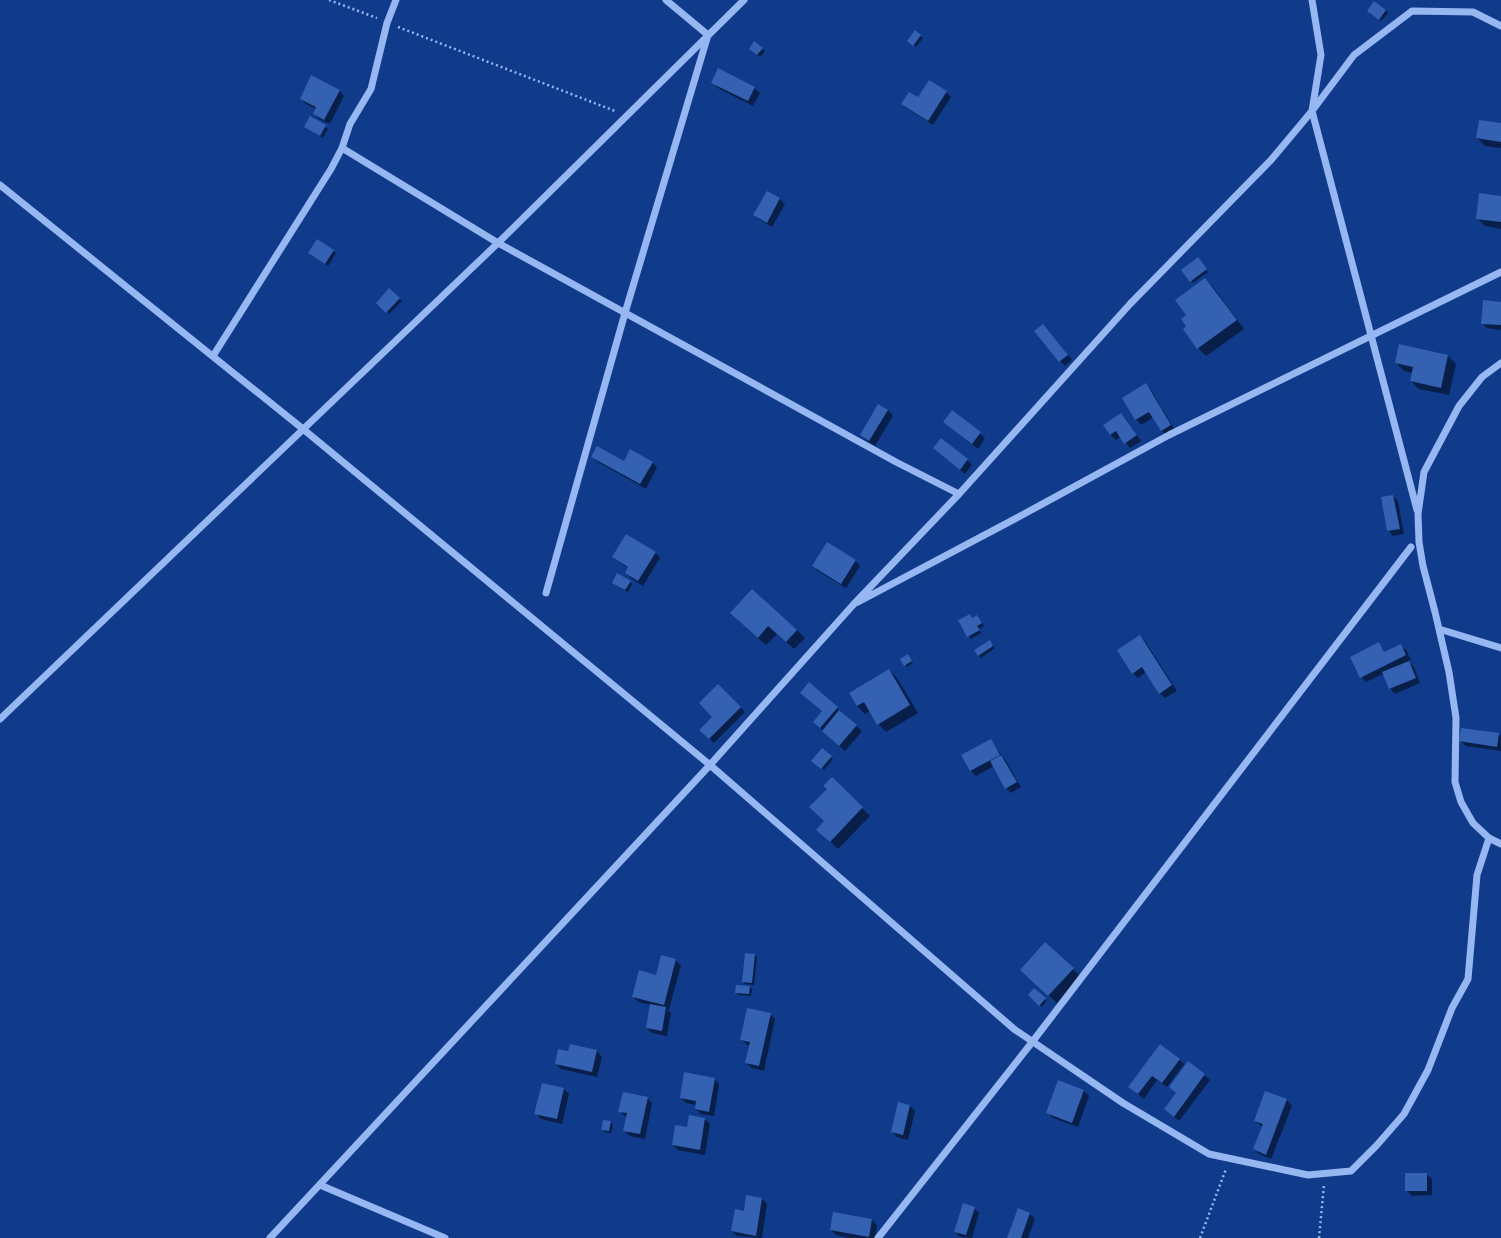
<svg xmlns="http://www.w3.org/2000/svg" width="1501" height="1238" font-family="Karla,sans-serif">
<rect width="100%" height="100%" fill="#103a8a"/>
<path fill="#0007" d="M 1386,10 L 1388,13 L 1381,21 L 1370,13 Z
M 920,36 L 923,38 L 916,47 L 911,43 Z
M 754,43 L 765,51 L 760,57 L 752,51 Z
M 712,82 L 754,88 L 760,93 L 753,106 L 718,88 Z
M 339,90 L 344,96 L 330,124 L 319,119 L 314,114 L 316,109 L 306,104 L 301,99 Z
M 946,92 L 951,97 L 933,125 L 908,109 L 902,104 Z
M 311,118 L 328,129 L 323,138 L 308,129 Z
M 1501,124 L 1501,148 L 1485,146 L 1477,138 Z
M 767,192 L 780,199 L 785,204 L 772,227 L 760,220 L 755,215 Z
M 1501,197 L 1501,229 L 1485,226 L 1477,218 Z
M 318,240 L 336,253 L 328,266 L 311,255 Z
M 1200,261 L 1208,272 L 1193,283 L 1183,270 Z
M 1205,279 L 1213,287 L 1244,329 L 1206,356 L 1198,348 L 1184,329 L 1188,326 L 1187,316 Z
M 390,290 L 402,301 L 389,314 L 377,303 Z
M 1501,303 L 1501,330 L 1487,328 L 1482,323 Z
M 1043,325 L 1072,360 L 1065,366 L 1060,361 Z
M 1448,356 L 1456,364 L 1449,395 L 1419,389 L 1411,381 L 1413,373 L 1404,371 L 1396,363 Z
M 1146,385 L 1151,390 L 1175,430 L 1166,435 L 1161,430 L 1154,417 L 1141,425 L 1136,419 Z
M 888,410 L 893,416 L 875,446 L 866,440 L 861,435 Z
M 952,412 L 985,438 L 978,449 L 944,422 Z
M 1121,414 L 1126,419 L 1141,441 L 1130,448 L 1121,436 L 1116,440 L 1110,434 Z
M 934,448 L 967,460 L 972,465 L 965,474 Z
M 592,457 L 625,462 L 652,462 L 657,467 L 646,489 L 598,462 Z
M 1393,496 L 1398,501 L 1404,534 L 1393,536 L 1388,530 Z
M 655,552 L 660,558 L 643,586 L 631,578 L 626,573 L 629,569 L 619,562 L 613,557 Z
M 855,560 L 860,566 L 846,588 L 818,571 L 813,566 Z
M 630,581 L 632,584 L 628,592 L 616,585 Z
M 970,615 L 973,619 L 977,616 L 984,626 L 979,629 L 981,633 L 971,639 L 959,621 Z
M 739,621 L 797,630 L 805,638 L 794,649 L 777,634 L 766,645 Z
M 1140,636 L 1145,641 L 1177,691 L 1165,698 L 1160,693 L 1146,672 L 1138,678 L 1133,673 Z
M 989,641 L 995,648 L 981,658 L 978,655 Z
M 1378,644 L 1385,653 L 1400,645 L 1406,650 L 1411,660 L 1408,661 L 1414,667 L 1420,683 L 1395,694 L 1390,688 L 1383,674 L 1366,682 L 1361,677 Z
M 910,658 L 913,663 L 907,667 L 905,665 Z
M 889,670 L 897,678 L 918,713 L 886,732 L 878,724 L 870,711 L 865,714 L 857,706 Z
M 718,685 L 745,712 L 714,743 L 701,730 L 714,717 Z
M 807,698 L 837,708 L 862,731 L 845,751 L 828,736 L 815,722 L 823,712 Z
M 1499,734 L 1501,737 L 1501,751 L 1466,746 L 1460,740 Z
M 990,740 L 1006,761 L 1021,787 L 1011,793 L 1006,788 L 994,766 L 976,776 L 971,771 L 962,756 Z
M 831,757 L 833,759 L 824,770 L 815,763 Z
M 832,779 L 870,816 L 838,849 L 818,830 L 825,821 L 828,789 Z
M 755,955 L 757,957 L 754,985 L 745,984 L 743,982 Z
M 675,960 L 681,965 L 669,1010 L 666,1009 L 671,1013 L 667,1036 L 652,1033 L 647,1028 L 651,1005 L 639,1002 L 633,997 Z
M 1073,969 L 1081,977 L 1057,1003 L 1029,977 Z
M 750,987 L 752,989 L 751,996 L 739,995 L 736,993 Z
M 1034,989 L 1047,1001 L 1042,1007 L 1029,995 Z
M 770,1014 L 775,1019 L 764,1071 L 752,1068 L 746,1063 L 750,1045 L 747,1045 L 741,1039 Z
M 570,1045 L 597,1051 L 602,1057 L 597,1077 L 561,1069 L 556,1064 L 569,1052 Z
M 1179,1059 L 1184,1064 L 1167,1087 L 1157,1080 L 1144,1099 L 1129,1087 Z
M 1188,1062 L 1210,1080 L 1179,1121 L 1165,1109 L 1177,1093 Z
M 714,1079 L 719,1084 L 714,1116 L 701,1114 L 696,1109 L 696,1105 L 686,1103 L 681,1098 Z
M 1059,1082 L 1084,1091 L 1089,1096 L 1078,1127 L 1053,1118 L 1048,1113 Z
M 564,1089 L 569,1094 L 562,1124 L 541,1119 L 536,1113 Z
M 1266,1092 L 1287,1100 L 1292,1106 L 1271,1159 L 1259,1154 L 1254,1149 L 1263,1127 L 1255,1121 Z
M 647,1098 L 652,1103 L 645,1139 L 630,1136 L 625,1131 L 627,1117 L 625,1116 L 619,1111 Z
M 910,1106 L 915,1111 L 908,1140 L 897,1137 L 892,1132 Z
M 705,1119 L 710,1124 L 705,1155 L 678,1150 L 673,1145 L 687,1128 Z
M 611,1122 L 613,1125 L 611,1133 L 604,1132 L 602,1130 Z
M 1426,1174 L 1432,1179 L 1432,1195 L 1412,1196 L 1406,1190 Z
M 747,1197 L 762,1199 L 767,1204 L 762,1238 L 737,1236 L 732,1231 L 745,1212 Z
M 974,1208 L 979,1213 L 972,1238 L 960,1237 L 955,1232 Z
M 1018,1210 L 1030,1214 L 1035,1219 L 1028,1238 L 1008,1238 Z
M 872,1220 L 877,1225 L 875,1238 L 851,1238 L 836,1235 L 831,1230 Z"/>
<path fill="#3461b2" d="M 1374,1 L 1386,10 L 1379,20 L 1367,11 Z
M 915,30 L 921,35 L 913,46 L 907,41 Z
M 754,41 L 763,48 L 757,55 L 749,49 Z
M 718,68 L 755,87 L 748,101 L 711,83 Z
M 311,75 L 340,90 L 324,120 L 313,114 L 316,107 L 300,99 Z
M 929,80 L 947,91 L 928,121 L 901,104 L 909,92 L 918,97 Z
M 310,116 L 326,125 L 320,136 L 304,127 Z
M 1479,120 L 1501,123 L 1501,142 L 1476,138 Z
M 767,191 L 780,198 L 767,223 L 753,215 Z
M 1479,193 L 1501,196 L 1501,222 L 1476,219 Z
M 317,239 L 334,250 L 325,264 L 308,253 Z
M 1198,257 L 1207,269 L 1190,282 L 1181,270 Z
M 1205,278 L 1237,320 L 1197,349 L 1183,329 L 1186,326 L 1181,319 L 1186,315 L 1175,300 Z
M 389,288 L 400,298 L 386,313 L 376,303 Z
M 1483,300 L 1501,302 L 1501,325 L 1481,324 Z
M 1043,324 L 1068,355 L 1059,362 L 1034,331 Z
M 1399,344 L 1448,355 L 1441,388 L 1410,381 L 1413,367 L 1395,363 Z
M 1146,383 L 1171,425 L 1161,431 L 1149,412 L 1135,420 L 1122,398 Z
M 878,404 L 888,410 L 869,441 L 860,435 Z
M 952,410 L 981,432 L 972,444 L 943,422 Z
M 1121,413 L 1137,435 L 1124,444 L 1116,431 L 1110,435 L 1103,425 Z
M 941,438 L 968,459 L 960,470 L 933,448 Z
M 597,446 L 624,461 L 630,449 L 653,462 L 640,484 L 591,457 Z
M 1393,495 L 1400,529 L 1387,531 L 1381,497 Z
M 626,534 L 656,552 L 638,581 L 625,573 L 628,567 L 612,557 Z
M 827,542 L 856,560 L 841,584 L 812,566 Z
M 617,573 L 631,581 L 625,590 L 612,583 Z
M 752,589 L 797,630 L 786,642 L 768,626 L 758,638 L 730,613 Z
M 970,614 L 972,618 L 977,615 L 982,623 L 977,626 L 980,630 L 967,637 L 958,620 Z
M 1140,635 L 1172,685 L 1159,694 L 1142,667 L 1132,674 L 1117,650 Z
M 990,640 L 993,646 L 978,656 L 974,650 Z
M 1379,642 L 1384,652 L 1401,644 L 1406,655 L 1360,678 L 1350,657 Z
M 908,654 L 912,661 L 904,666 L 900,659 Z
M 1409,661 L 1416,678 L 1389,689 L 1382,672 Z
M 889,669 L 910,705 L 877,725 L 864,702 L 857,706 L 849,693 Z
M 809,682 L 838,707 L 820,728 L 813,722 L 822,711 L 800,693 Z
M 718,684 L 741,707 L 709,739 L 699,730 L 712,717 L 699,703 Z
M 839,710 L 857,725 L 839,746 L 822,731 Z
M 1461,728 L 1499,733 L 1497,747 L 1459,741 Z
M 991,739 L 1000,755 L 970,771 L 961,755 Z
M 822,748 L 832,756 L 821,769 L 811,761 Z
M 1001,755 L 1017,782 L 1005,789 L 990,761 Z
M 832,777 L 863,807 L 830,842 L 816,830 L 824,821 L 809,807 L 827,789 L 823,786 Z
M 1045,942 L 1074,968 L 1048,996 L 1020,970 Z
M 745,953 L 755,954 L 752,983 L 742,982 Z
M 661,955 L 676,959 L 664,1005 L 632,997 L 639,970 L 656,975 Z
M 736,985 L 750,986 L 749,994 L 735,993 Z
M 1034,988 L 1046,998 L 1039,1006 L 1028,995 Z
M 650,1004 L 666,1007 L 662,1031 L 646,1028 Z
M 747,1008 L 771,1013 L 759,1066 L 745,1063 L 750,1042 L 740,1040 Z
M 570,1044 L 597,1050 L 592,1072 L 555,1064 L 558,1049 L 568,1051 Z
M 1160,1044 L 1180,1059 L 1162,1083 L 1152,1076 L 1138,1094 L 1128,1087 Z
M 1188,1061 L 1205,1074 L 1174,1117 L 1164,1109 L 1176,1093 L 1169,1087 Z
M 684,1072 L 715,1078 L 709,1112 L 695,1109 L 696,1101 L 680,1098 Z
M 1058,1080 L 1084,1090 L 1072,1123 L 1046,1113 Z
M 542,1083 L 564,1088 L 557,1119 L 534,1114 Z
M 1265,1091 L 1287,1099 L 1266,1155 L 1253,1149 L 1263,1124 L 1254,1121 Z
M 623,1092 L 648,1097 L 640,1134 L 623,1131 L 627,1113 L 618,1112 Z
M 898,1102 L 910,1105 L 903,1135 L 891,1132 Z
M 689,1115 L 705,1118 L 700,1150 L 672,1145 L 675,1125 L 687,1127 Z
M 603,1120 L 611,1121 L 609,1131 L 601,1130 Z
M 1405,1173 L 1427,1173 L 1427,1191 L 1405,1191 Z
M 746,1195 L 762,1198 L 756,1236 L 731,1231 L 735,1209 L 744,1211 Z
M 963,1203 L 975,1207 L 966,1235 L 954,1232 Z
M 1018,1208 L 1030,1213 L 1021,1238 L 1007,1238 Z
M 833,1212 L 872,1219 L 869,1237 L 830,1230 Z"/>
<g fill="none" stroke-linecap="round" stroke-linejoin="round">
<path stroke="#96b7f2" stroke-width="2.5" stroke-dasharray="2 3" stroke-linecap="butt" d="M 329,0 L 377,18
M 398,27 L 615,111
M 1200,1238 L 1226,1169
M 1319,1238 L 1324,1185"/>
<path stroke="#96b7f2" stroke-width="7" d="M 1312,0 L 1321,55 L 1312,111 L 1417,510
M 342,148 L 498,243 L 896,462 L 959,494
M 0,185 L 303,429 L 710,765 L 1014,1029 L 1123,1103 L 1209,1154 L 1308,1175 L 1351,1171 L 1377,1145 L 1404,1114 L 1428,1070 L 1452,1008 L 1468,979 L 1477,875 L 1489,838
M 213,356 L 331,169 L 342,148 L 350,124 L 371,89 L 387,23 L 396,0
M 1501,363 L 1482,377 L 1459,406 L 1424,472 L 1418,514 L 1419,542 L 1423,566 L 1435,612 L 1449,672 L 1456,718 L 1455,782 L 1461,802 L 1473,823 L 1489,838 L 1501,844
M 546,593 L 625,313 L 708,35 L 666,0
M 858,602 L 1024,514 L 1169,435 L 1501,272
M 1439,629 L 1501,648
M 0,719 L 498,243 L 744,0
M 320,1185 L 445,1238
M 270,1238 L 710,765 L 853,605 L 959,494 L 1130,304 L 1271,160 L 1312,111 L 1354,55 L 1412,11 L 1473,12 L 1501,26
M 878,1238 L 1033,1041 L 1411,547"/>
</g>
</svg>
